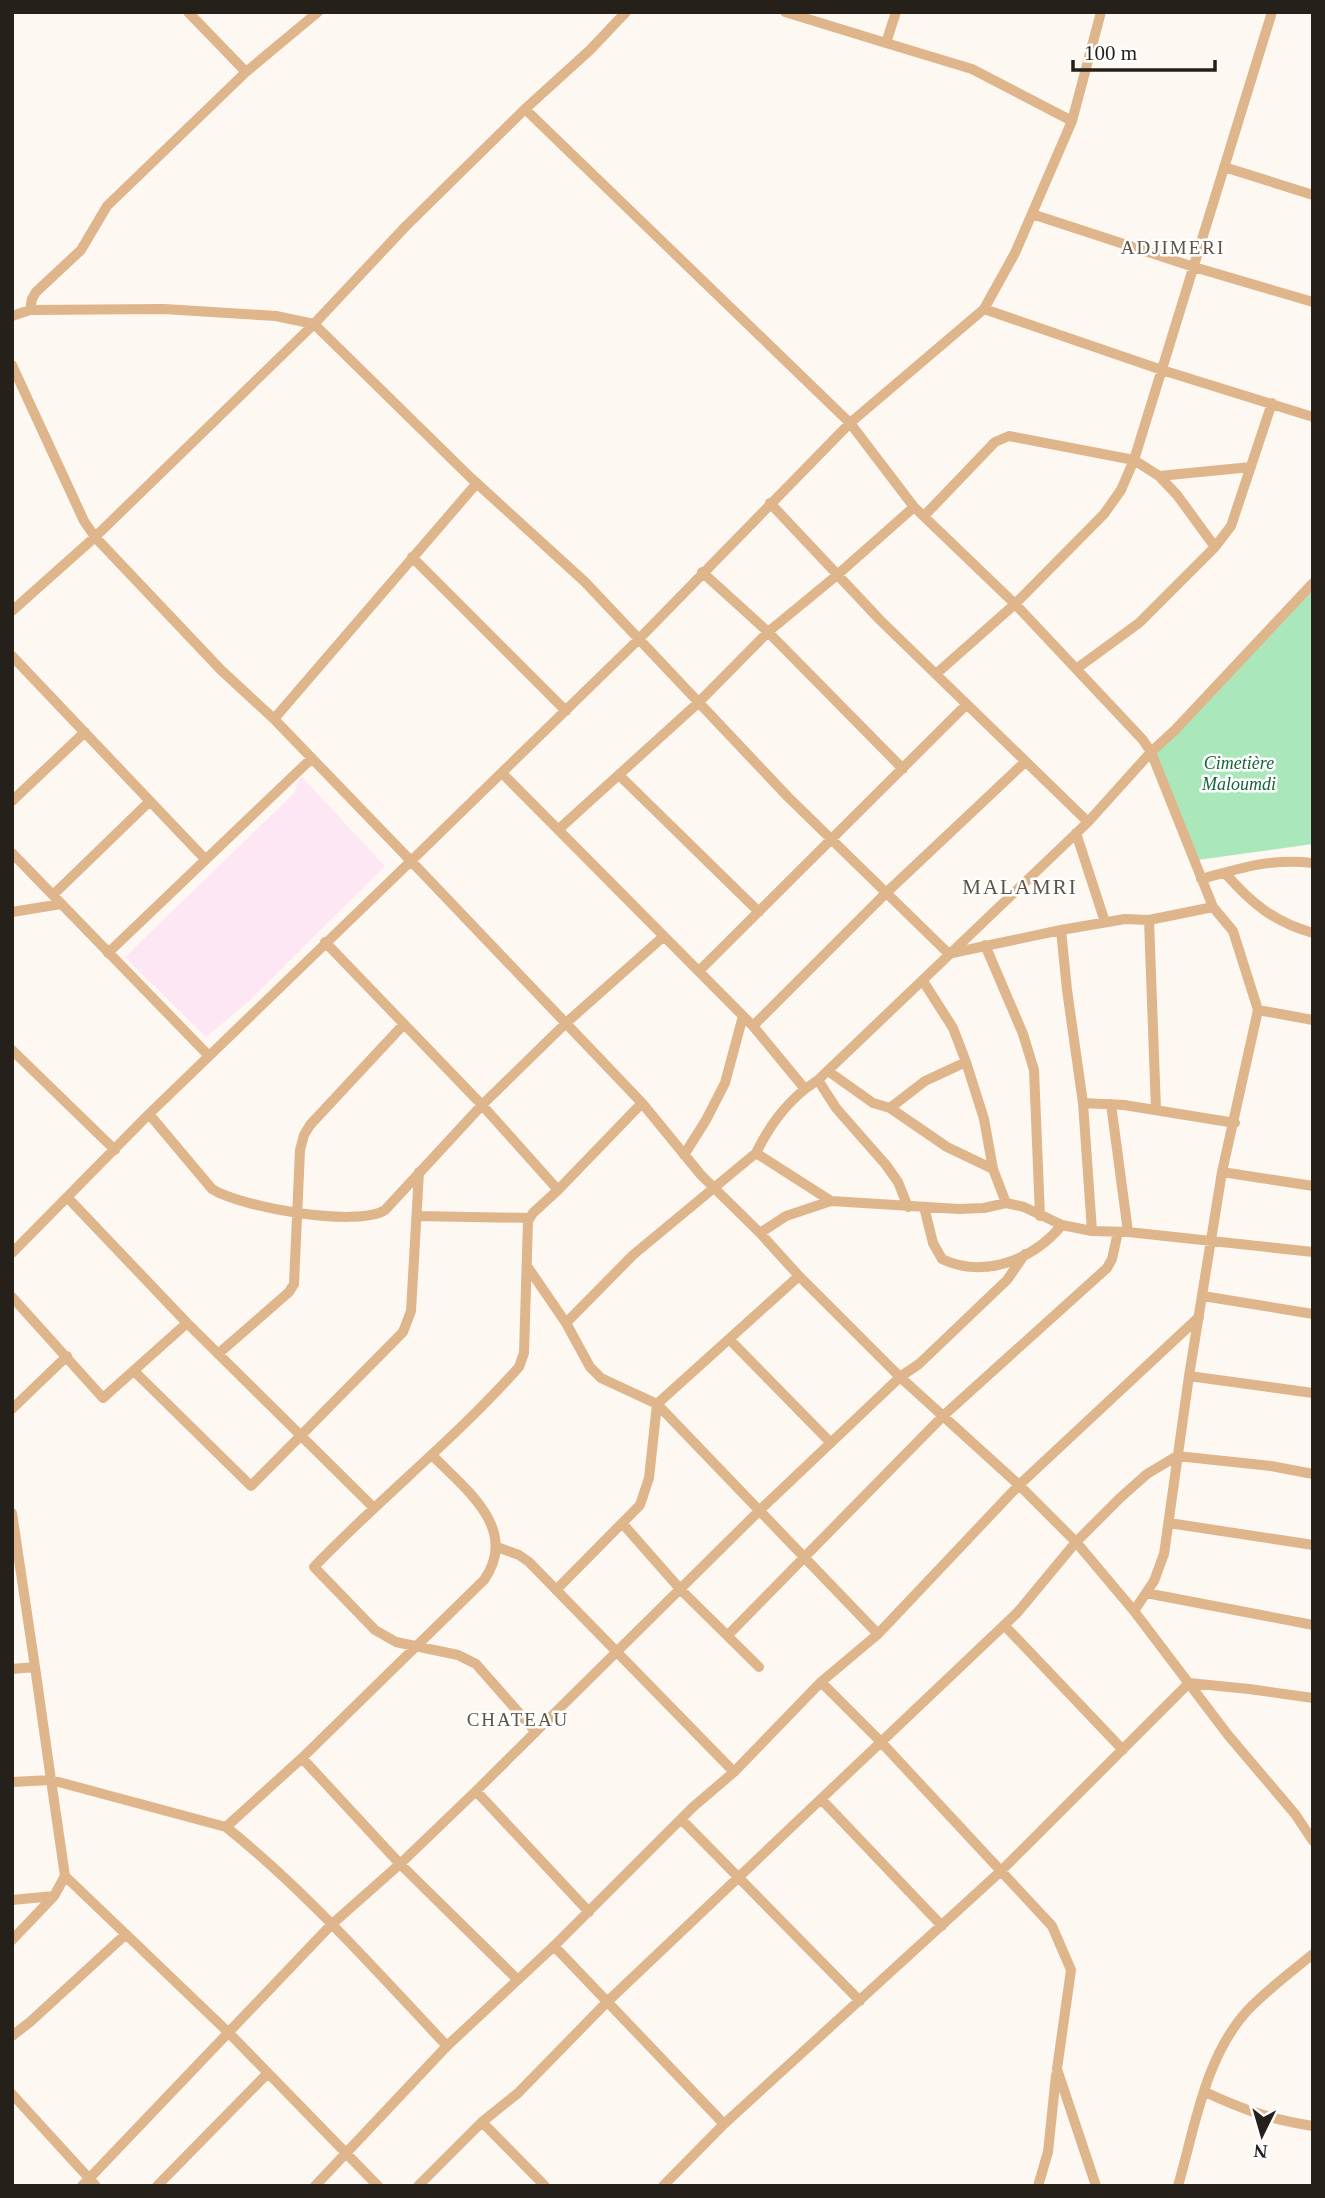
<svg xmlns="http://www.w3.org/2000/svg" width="1325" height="2198" font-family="Georgia,serif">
<rect width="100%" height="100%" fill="#fdf8f1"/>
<path fill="#fee7f4" d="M 302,777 L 385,866 L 250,1000 L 206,1037 L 125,957 L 294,793 L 298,782 Z"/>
<path fill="#aae8bb" d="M 1313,590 L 1313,844 L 1190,861 L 1155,754 Z"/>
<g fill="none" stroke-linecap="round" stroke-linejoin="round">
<path stroke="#dfb58c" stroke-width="10" d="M 188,12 L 246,72
M 626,12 L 590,50 L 525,109 L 850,423 L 914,507 L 1015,604 L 1143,740 L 1151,752 L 1213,907 L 1233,931 L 1258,1010 L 1222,1172 L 1189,1376 L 1164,1554 L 1154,1581 L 1134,1611
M 785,12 L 886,43 L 896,12
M 1101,12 L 1072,121 L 1015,253 L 984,309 L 850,423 L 639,639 L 411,861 L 642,1103 L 701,1175 L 760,1233 L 799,1276 L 900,1377 L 1019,1485 L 1076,1542 L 1134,1611 L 1228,1735 L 1295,1814 L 1313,1841
M 886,43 L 972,69 L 1072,121
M 1224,167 L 1313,195
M 1032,214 L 1194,267 L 1313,302
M 984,309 L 1162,370 L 1313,417
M 30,310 L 32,299 L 36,292 L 81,250 L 107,206 L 246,72 L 318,12
M 12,316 L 30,310 L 164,309 L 276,316 L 314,324 L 471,478 L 585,582 L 788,797 L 949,954
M 12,365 L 84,521 L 95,537 L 221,670 L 274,719 L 411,861 L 149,1114 L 12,1253
M 1159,476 L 1251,467
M 770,503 L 880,620 L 1088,822
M 925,515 L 995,442 L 1009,436 L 1134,460 L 1159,476 L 1177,495 L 1215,547
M 412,557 L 566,711
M 702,572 L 768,632 L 903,769
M 12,611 L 95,537 L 314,324 L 406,226 L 525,109
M 12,656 L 205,859
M 1076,669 L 1139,623 L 1215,547 L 1231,526 L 1272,403
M 936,674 L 1015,604 L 1104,514 L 1121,490 L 1134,460 L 1272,12
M 274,719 L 477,483
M 502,773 L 753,1026 L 805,1089 L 818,1080 L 836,1108 L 886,1165 L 898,1182 L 908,1207
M 619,775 L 759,912
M 12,801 L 85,732
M 559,829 L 698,703 L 768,632 L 836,576 L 914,507
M 1076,833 L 1105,922
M 12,853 L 209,1056
M 1225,873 C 1251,903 1274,922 1313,933
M 1201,879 C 1242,868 1269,858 1313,863
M 53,895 L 150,801
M 12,912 L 61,904
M 1149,920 L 1156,1110
M 1061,930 L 1067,990 L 1083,1103 L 1092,1231
M 325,942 L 482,1105 L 558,1190 L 533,1213 L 528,1221 L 524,1353 L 519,1367 C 455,1439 380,1498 314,1567 L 375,1630 L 396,1642 L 458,1655 L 476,1664 L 535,1731
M 985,945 L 1023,1034 L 1034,1070 L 1040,1216
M 108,953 L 312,758
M 952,953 L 1061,930 L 1125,919 L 1149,920 L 1213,907
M 699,971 L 966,705
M 923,981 L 953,1028 L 966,1062 L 984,1119 L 993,1169 L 1006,1203
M 1258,1010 L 1313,1020
M 753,1026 L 886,893 L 1025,762
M 12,1050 L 115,1150
M 828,1071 L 873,1103 L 890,1108 L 947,1147 L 993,1169
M 818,1080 L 1088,822 L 1151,752 L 1175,730 L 1313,583
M 1083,1103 L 1124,1105 L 1235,1123
M 1111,1104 L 1128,1232
M 890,1108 L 925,1081 L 966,1062
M 149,1114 L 212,1189 C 240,1207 357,1228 385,1210 L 482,1105 L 566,1023 L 664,936
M 756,1153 L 831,1201
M 684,1155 L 706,1120 L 725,1083 L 743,1016
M 1222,1172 L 1313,1186
M 558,1190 L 642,1103
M 924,1207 L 933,1243 L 942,1259 C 984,1279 1033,1260 1062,1225
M 417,1216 L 530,1218
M 760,1233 L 786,1216 L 831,1201 L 959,1209 L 984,1208 L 1006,1203 L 1024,1207 L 1062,1225 L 1092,1231 L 1128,1232 L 1313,1252
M 527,1266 L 566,1323 L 590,1367 L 601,1378 L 657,1404 L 878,1634
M 1203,1296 L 1313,1314
M 12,1297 L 103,1398 L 187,1323 L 67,1197
M 187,1323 L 373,1507
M 566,1323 L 633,1255 L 756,1153 C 769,1127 783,1107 805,1089
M 729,1339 L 831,1443
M 218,1354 L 289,1292 L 294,1284 L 300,1150 L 304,1135 L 310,1125 L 404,1024
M 134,1371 L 251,1486 L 403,1332 L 411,1311 L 419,1172
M 1189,1376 L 1313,1393
M 12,1409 L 67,1356
M 12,1513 L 35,1667 L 12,1669
M 622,1523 L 681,1590 L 759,1667
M 1169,1523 L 1313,1545
M 497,1547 L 519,1555 L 529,1562 L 734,1772
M 556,1590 L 640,1505 L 649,1478 L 657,1404 L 799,1276
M 1146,1593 L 1313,1625
M 1004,1625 L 1123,1750
M 728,1635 L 943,1416 L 1107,1268 L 1112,1259 L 1118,1232
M 35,1667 L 51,1780 L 226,1827 C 306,1891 376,1971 447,2046
M 821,1682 L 881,1742 L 1052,1926 L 1071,1970 L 1057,2069 L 1096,2186
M 302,1758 L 400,1864 L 517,1979
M 12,1782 L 51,1780 L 65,1876 L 54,1896 L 12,1940
M 476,1791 L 589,1912
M 821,1799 L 942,1926
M 681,1819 L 860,2001
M 226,1827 L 302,1758 L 484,1580 C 520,1529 465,1489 432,1455
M 65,1876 L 228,2032 L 378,2186
M 12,1900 L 54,1896
M 554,1946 L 724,2124
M 12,2036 L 30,2022 L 125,1935
M 1205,2092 C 1244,2110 1269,2119 1313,2126
M 12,2094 L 96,2186
M 482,2122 L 545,2186
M 82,2186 L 331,1925 L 400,1864 L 476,1791 L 760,1510 L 900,1377 L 919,1364 L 1007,1280 L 1025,1254
M 157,2186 L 268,2073
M 315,2186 L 447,2046 L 554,1946 L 693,1807 L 734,1772 L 821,1682 L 878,1634 L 1019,1485 L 1199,1317
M 418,2186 L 482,2122 L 518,2093 L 607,2002 L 1017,1613 L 1076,1542 L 1120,1498 L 1147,1474 L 1177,1456 L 1271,1466 L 1313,1474
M 663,2186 L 724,2124 L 1001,1871 L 1189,1683 L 1249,1689 L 1313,1698
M 1038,2186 L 1048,2152 L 1056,2075
M 1178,2186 C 1195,2127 1205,2057 1247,2011 C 1267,1990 1291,1972 1313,1954"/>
</g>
<g text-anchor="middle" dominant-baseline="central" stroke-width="5" stroke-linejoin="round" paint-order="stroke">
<g font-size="18" font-style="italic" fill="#156538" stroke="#fff">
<text x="1239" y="763">Cimetière<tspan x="1239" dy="21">Maloumdi</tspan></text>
</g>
<g font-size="19" letter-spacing="2" fill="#5f5545" stroke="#fff">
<text x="1173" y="247">ADJIMERI</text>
<text x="518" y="1719">CHATEAU</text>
</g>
<g font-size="21" letter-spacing="2" fill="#5f5545" stroke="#fff">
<text x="1020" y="887">MALAMRI</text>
</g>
</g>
<rect width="1325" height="2198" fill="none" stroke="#25211a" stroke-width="28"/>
<g transform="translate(1262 2135) rotate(185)" stroke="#ffffff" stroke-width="5" paint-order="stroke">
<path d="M0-5L12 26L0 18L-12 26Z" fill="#25211a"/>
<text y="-10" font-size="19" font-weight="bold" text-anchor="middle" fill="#25211a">N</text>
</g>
<path d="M1073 60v10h142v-10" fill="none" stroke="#25211a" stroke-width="3.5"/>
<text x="1084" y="60" font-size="21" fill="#25211a" stroke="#ffffff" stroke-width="5" paint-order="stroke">100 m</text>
</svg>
